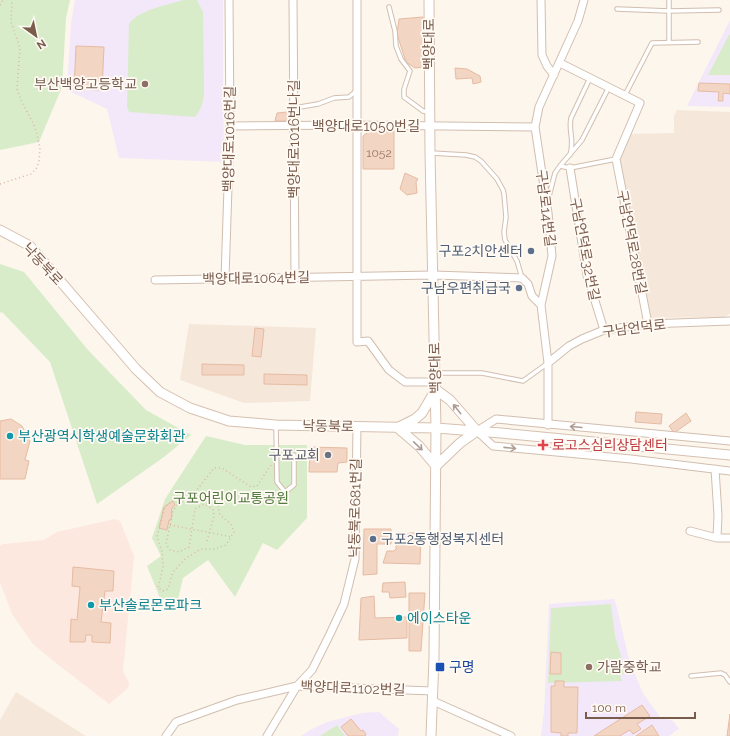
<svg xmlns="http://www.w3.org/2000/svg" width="730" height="736" font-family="Raleway,'Noto Sans KR',sans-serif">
<rect width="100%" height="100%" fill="#fdf6ec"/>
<path fill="#f5e8da" d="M 677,110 L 730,112 L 730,314 L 724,317 L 650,318 L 619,161 L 629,134 L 674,133 L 674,116 Z
M 189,324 L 316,328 L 310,401 L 244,403 L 180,380 Z
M 16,692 L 86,736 L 0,736 L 0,720 Z"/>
<path fill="#fde8e0" d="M 115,519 L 120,521 L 134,556 L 123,671 L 129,683 L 128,688 L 109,704 L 56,663 L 33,644 L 12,614 L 0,582 L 0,546 L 3,544 L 44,540 L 57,532 Z"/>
<path fill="#f3e8fa" d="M 75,0 L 223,0 L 223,78 L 224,162 L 119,158 L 107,109 L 67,90 L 71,23 Z
M 730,20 L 730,107 L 687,106 Z
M 614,599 L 617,608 L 630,663 L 643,693 L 660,717 L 673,721 L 679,729 L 669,736 L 541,736 L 544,711 L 549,604 Z
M 379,712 L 399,729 L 398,736 L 301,736 L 312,729 L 327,722 L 362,713 Z"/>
<path fill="#d8ecc9" d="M 0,0 L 70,0 L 66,18 L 62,87 L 39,142 L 0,150 Z
M 183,0 L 197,0 L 203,12 L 204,89 C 204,101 202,108 195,117 L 129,112 L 127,107 L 129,24 C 138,10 168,5 183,0 Z
M 729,35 L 730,35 L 730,75 L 708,75 Z
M 0,264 L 24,272 L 88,350 L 146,410 L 191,435 L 164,457 L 97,504 L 50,362 L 2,312 L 0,313 Z
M 206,436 L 245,445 L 307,445 L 307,518 L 277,550 L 263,543 L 235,597 L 208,560 L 183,578 L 177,604 L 160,598 L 147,566 L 161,556 L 152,538 L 165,499 Z
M 611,604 L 615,636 L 626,673 L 620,675 L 622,681 L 548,683 L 551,608 Z
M 337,725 L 345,736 L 320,736 Z"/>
<path fill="#f3d5c3" stroke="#e6bba3" d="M 423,17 L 425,67 L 415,68 L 406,62 L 397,34 L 399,19 Z
M 76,46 L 104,47 L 102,90 L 74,89 Z
M 455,68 L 467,69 L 480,76 L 481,82 L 473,84 L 472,78 L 456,79 Z
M 699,83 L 730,84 L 730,94 L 723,93 L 723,101 L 718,101 L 719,92 L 698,91 Z
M 287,112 L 292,117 L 288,121 L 275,121 L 277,113 Z
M 369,131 L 394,131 L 394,169 L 363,169 L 363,136 Z
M 405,173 L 418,179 L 416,182 L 417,193 L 407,195 L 400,189 Z
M 255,328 L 264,329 L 261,357 L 252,356 Z
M 202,364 L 244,365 L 244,375 L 202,375 Z
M 264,374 L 307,375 L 307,385 L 264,384 Z
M 636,412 L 662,414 L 661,424 L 635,422 Z
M 686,413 L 691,421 L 674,433 L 669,426 Z
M 11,419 L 22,426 L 30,441 L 25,460 L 29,461 L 25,479 L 0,479 L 0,421 Z
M 310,447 L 347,448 L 347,462 L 338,463 L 337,472 L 309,472 Z
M 173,501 L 175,505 L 172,508 L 171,513 L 172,513 L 171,520 L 169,520 L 167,530 L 159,528 L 164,507 Z
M 364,529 L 391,529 L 391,544 L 377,544 L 377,574 L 363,575 Z
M 410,533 L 421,533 L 420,564 L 383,563 L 387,551 L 394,551 L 396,549 L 396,546 L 398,544 L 397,539 Z
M 73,567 L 114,571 L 113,591 L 105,591 L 101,622 L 111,623 L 110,643 L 92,642 L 92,635 L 86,635 L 85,642 L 70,642 L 71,619 L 77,620 L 80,587 L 72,586 Z
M 405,582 L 406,597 L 390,598 L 389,592 L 382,592 L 383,583 Z
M 409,593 L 425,593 L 421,651 L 409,651 Z
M 374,596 L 375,618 L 407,617 L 407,638 L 359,640 L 361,598 Z
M 551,652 L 561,653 L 561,674 L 550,674 Z
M 555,681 L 564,681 L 564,687 L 578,687 L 577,733 L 568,733 L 568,736 L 561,736 L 561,733 L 551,732 L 551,686 L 555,686 Z
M 642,705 L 650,716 L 637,724 L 641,729 L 633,734 L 630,730 L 621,735 L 621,736 L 594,736 Z
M 730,714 L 730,736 L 727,736 Z
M 351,719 L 361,731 L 363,730 L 366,734 L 365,736 L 348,736 L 341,727 Z
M 652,725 L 659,736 L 636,736 Z"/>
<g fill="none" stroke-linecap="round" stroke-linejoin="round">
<g stroke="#d1beb0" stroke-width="5.5">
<path id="service" d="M 389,7 L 395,31 L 396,46 L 401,59 L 410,71 L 404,89 L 404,97 L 423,111 L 428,112
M 617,9 L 669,11 L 719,10
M 669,42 L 669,0
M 625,95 L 652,43 L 698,42
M 294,108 L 318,104 L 334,98 L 349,97 L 356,91
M 431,153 L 466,155 L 475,157 L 481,161 L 497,179 L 503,190 L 504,194 L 506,217 L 504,232 L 505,240 L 517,261 L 522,278
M 570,155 C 575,140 568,131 571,118 L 590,78
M 560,166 L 570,168 L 616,159
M 548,200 L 555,173 L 560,166 L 582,140 L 609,87
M 435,373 L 482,373 L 523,381 L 548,363
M 276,426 L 277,482 L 285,492 L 294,485 L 294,455
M 691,676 L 721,673 L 725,675 L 730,682"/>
</g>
<g stroke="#d1beb0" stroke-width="9">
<path id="minor" d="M 293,0 L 295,277
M 357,0 L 357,342 L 368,341 L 389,370 L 405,382 L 435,382
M 541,0 L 542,55 L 547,66 L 554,75
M 560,63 L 640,103 L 616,159 L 648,324
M 230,126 L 357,125 L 535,127
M 570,168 L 587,275 L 604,330
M 225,279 L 230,126 L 229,0
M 155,280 L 433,275 L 522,278 L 528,284 L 532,296 L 541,305
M 548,363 L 569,346 L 582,339 L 604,330 L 648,324 L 730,321
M 548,425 L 548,363 L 541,305 L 552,256 L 548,213 L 535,127 L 539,107 L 578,21 L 584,0
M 730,441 L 496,419 L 477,431 L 493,446 L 631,459 L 730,471
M 690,531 L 717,538 L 718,515 L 715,469
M 717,538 L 730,538
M 433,701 L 511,736
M 166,736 L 176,722 L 237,700 L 297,686 L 433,691
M 267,736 L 297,686 L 312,670 L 330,634 L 344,604 L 355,559 L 357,426"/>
</g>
<g stroke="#d6c0b0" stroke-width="11">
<path id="secondary" d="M 429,0 L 430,153 L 436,428 L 434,658 L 431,736
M 0,230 L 30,246 L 136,369 L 160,392 L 190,408 L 229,421 L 276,425 L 436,428 L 501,433 L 730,455
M 435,389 L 450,400 L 477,431
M 399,427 L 415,419 L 422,413 L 435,391
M 398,428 L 419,446 L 436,466
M 436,466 L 460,443 L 477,431"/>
</g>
<path stroke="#d9b8a5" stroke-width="1.5" stroke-dasharray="1 3" stroke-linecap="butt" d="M 0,5 L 3,0
M 0,184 L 31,174 L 36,169 L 39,162 L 40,148 L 37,134 L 34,125 L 21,100 L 17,89 L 20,48 L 11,22 L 12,0
M 208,495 L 217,500 L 220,515 L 231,524 L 234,532 L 226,545 L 214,549 L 201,549 L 186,558 L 173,572 L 168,589 L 163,591 L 158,588 L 163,567 L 162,552 L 157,537 L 165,507 L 176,497 C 191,499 193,502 208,495 Z
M 170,525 L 232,537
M 207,541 L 214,516 L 213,509 L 204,504 L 195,509 L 189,547 L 179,552 L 170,550 L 166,544 L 173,511 L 179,502 L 189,500 L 214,468 L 222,468 L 251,487 L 257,486 L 271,465"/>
<use href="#service" stroke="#fff" stroke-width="3.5"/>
<use href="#minor" stroke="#fff" stroke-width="7"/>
<use href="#secondary" stroke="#fff" stroke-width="9"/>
</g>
<defs><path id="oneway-shaft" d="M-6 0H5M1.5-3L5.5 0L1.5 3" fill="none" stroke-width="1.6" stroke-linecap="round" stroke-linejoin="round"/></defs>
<g stroke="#af9d94">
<use href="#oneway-shaft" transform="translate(457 409) rotate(-129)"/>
<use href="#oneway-shaft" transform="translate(576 427) rotate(-175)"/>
<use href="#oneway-shaft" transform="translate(418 446) rotate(44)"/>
<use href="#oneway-shaft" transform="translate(510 448) rotate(6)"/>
</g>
<g fill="#8d6e63" stroke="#fffaf3" stroke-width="1.5">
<circle cx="145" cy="84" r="4"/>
<circle cx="589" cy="667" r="4"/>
</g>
<g fill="#5c6f8a" stroke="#fffaf3" stroke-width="1.5">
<circle cx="531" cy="251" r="4"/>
<circle cx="519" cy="288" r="4"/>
<circle cx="373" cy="539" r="4"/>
</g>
<g fill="#0f9aa8" stroke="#fffaf3" stroke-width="1.5">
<circle cx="10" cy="436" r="4"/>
<circle cx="91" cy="605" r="4"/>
<circle cx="399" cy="618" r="4"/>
</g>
<path fill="#e0444e" stroke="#fffaf3" stroke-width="1.5" d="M541 439h4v4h4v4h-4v4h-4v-4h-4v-4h4z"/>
<circle fill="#6b7280" stroke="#fffaf3" stroke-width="1.5" cx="328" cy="455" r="4"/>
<rect fill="#1a4fb4" stroke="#fffaf3" stroke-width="1.5" x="435" y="662" width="10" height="10" rx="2"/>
<g text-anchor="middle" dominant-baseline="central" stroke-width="3.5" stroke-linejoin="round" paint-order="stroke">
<g font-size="12" fill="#987a6a">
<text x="379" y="153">1052</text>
</g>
<g font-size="14" fill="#7a5c4d" stroke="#fffaf3">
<text transform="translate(429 44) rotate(-90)">백양대로</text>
<text x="366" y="126">백양대로1050번길</text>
<text transform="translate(229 139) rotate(-89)">백양대로1016번길</text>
<text transform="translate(294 139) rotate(-90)">백양대로1016번나길</text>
<text transform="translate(546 208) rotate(83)">구남로14번길</text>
<text transform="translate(632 242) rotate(79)">구남언덕로28번길</text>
<text transform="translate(585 249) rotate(79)">구남언덕로32번길</text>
<text transform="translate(43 264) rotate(47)">낙동북로</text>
<text transform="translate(256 278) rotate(-1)">백양대로1064번길</text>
<text transform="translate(634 328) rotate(-7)">구남언덕로</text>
<text transform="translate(435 368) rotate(-91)">백양대로</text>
<text transform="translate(328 426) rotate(1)">낙동북로</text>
<text transform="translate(355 508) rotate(-89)">낙동북로681번길</text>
<text transform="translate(353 688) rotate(2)">백양대로1102번길</text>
</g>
<g font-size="14" fill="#785e54" stroke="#fffaf3" text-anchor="end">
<text x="137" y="84">부산백양고등학교</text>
<text x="597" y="667" text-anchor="start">가람중학교</text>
</g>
<g font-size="14" fill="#4e5e75" stroke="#fffaf3" text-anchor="end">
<text x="523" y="251">구포2치안센터</text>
<text x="511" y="288">구남우편취급국</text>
<text x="381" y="539" text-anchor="start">구포2동행정복지센터</text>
</g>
<g font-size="14" fill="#0d838f" stroke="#fffaf3" text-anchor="start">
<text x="18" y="436">부산광역시학생예술문화회관</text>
<text x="99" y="605">부산솔로몬로파크</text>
<text x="407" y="618">에이스타운</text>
</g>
<g font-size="14" fill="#be3a42" stroke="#fffaf3" text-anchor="start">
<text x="552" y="445">로고스심리상담센터</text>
</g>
<g font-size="14" fill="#5b616d" stroke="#fffaf3" text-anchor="end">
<text x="320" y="455">구포교회</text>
</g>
<g font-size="14" fill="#537a41" stroke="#fffaf3">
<text x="231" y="498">구포어린이교통공원</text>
</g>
<g font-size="14" fill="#164399" stroke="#fffaf3" text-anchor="start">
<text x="449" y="667">구명</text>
</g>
</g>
<g transform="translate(36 36) rotate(147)" stroke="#fffaf3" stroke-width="3" paint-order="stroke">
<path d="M0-3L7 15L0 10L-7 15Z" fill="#7a5c4d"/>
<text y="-6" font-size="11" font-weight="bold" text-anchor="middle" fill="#7a5c4d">N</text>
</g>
<path d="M586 712v6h109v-6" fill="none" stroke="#7a5c4d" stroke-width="2"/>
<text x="592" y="712" font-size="12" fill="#7a5c4d" stroke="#fffaf3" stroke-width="3" paint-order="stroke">100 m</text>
</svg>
